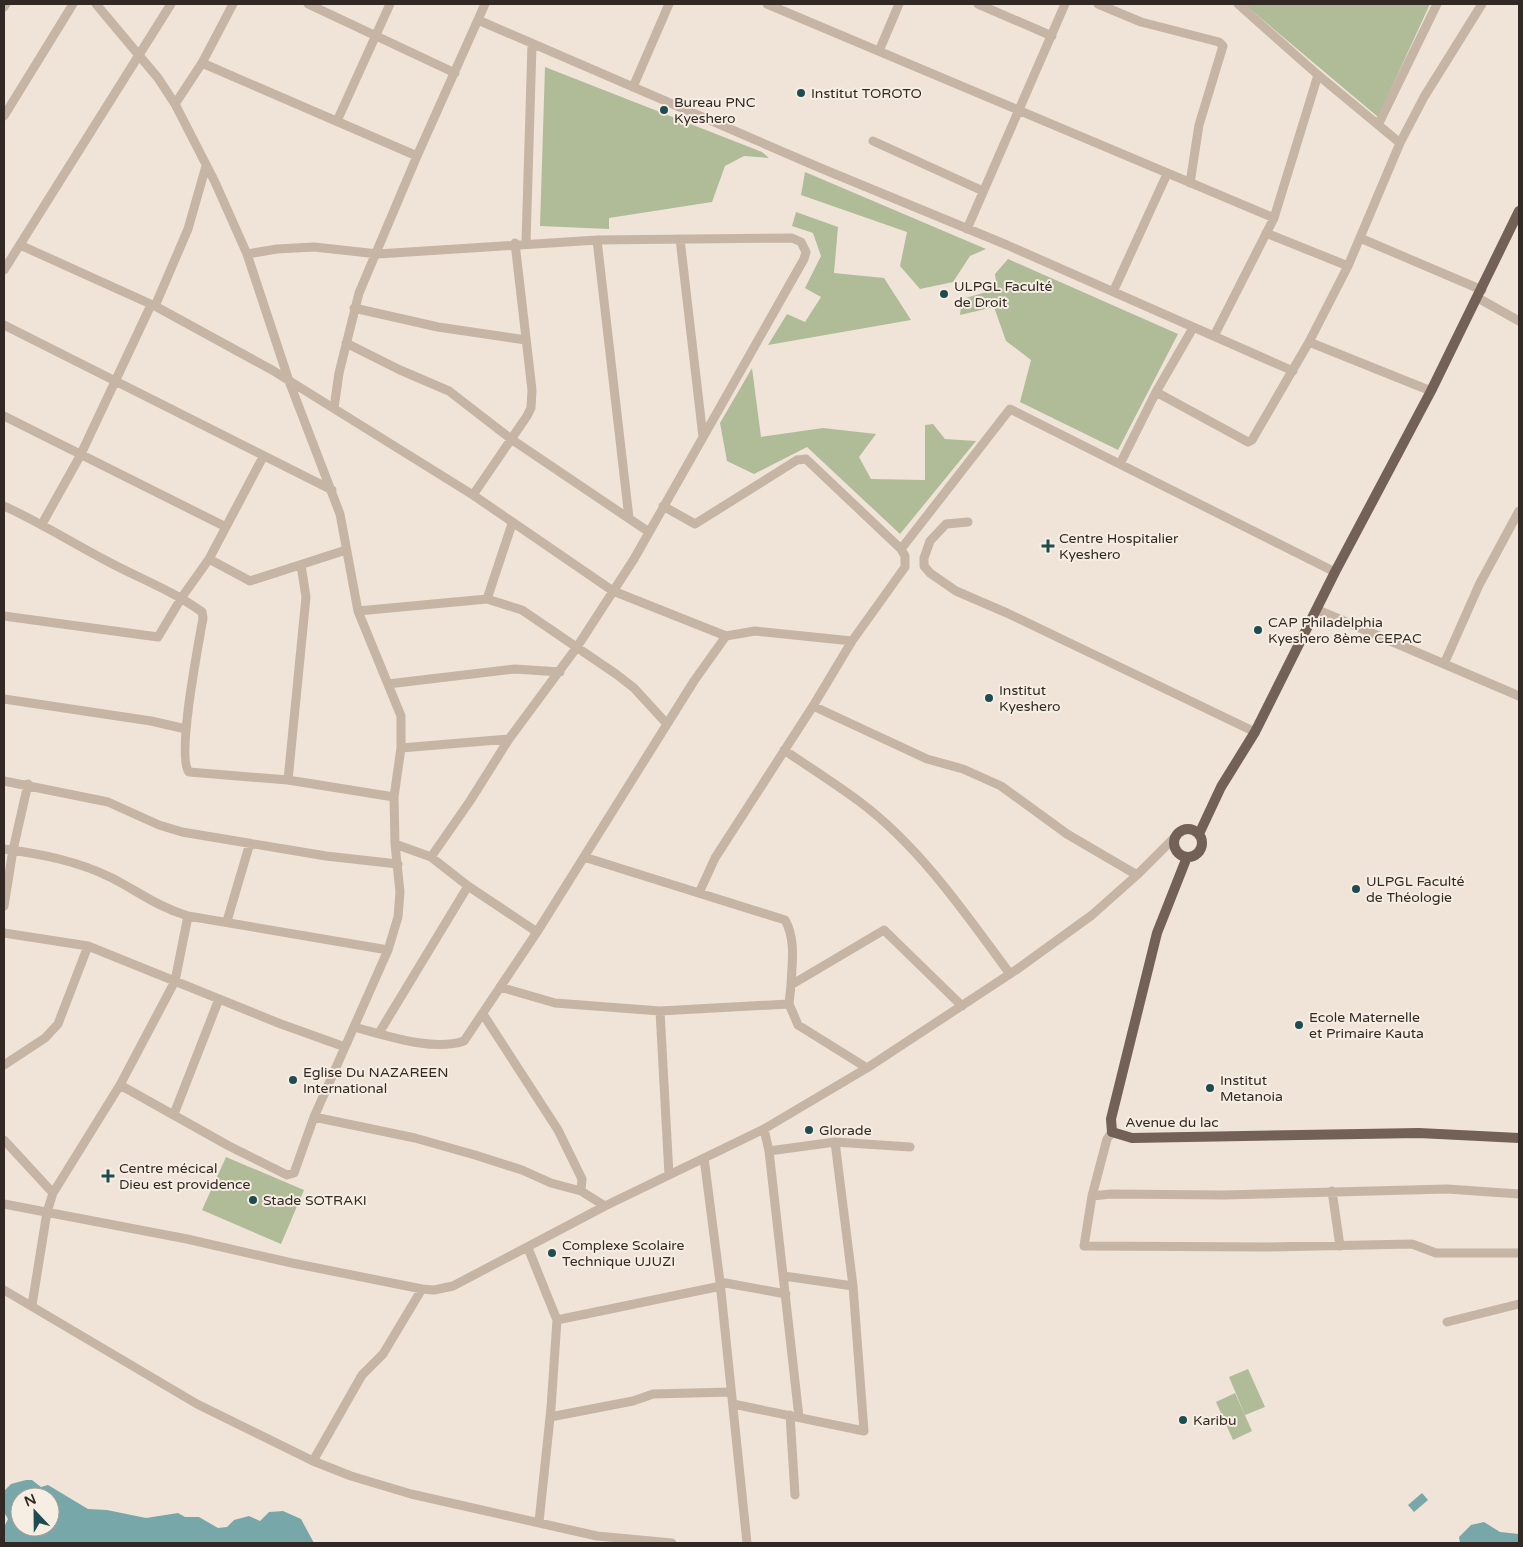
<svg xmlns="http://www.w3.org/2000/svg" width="1523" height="1547" font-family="'Varela Round',sans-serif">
<rect width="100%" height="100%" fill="#efe4d7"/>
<path fill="#b0bc98" d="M 1244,4 L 1430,4 L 1378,117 Z
M 545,67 L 762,152 L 769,158 L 744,156 L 725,166 L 712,202 L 609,218 L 609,229 L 540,226 Z
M 805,172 L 986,249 L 970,256 L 953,282 L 920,289 L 900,266 L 907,232 L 801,195 Z
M 796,212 L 838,227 L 834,273 L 884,278 L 911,320 L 768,345 L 787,314 L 805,322 L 821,297 L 805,288 L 821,256 L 813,233 L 792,226 Z
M 1008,259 L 1178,334 L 1118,450 L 1020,402 L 1031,360 L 1006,341 L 994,307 L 960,315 L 962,299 L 997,289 L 995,274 Z
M 752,368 L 761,437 L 823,428 L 876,434 L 859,457 L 871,479 L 925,480 L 925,425 L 933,424 L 945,439 L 976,441 L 900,534 L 807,447 L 754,474 L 727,461 L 720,423 Z
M 226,1157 L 304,1190 L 281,1244 L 202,1210 Z
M 1248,1369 L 1265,1407 L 1245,1415 L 1229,1377 Z
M 1235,1393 L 1252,1431 L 1233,1440 L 1216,1402 Z"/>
<path fill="#78a7aa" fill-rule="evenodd" d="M 26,1480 L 32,1480 L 41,1487 L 48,1485 L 88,1509 L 107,1510 L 146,1518 L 178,1513 L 185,1517 L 199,1517 L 218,1528 L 227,1527 L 234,1520 L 249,1516 L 260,1521 L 269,1512 L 283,1511 L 301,1519 L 314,1543 L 4,1543 L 4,1527 L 8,1519 L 4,1512 L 4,1491 L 11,1484 ZM 20,1497 L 50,1497 L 50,1527 L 20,1527 Z
M 1422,1493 L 1428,1500 L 1414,1512 L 1408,1505 Z
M 1484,1522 L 1500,1532 L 1519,1534 L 1519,1543 L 1460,1543 L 1459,1537 L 1471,1525 Z"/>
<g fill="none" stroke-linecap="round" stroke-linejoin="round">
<path stroke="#c6b4a4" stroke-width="9" d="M 96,4 L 158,78 L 175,104 L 215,182 L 247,254 L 289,381 L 340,514 L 358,611 L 401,716 L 401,748 L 394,797 L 395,844 L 400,892 L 398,917 L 388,950 L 314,1117 L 294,1173 L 287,1175 L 229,1146 L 120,1085
M 308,4 L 455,73
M 767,4 L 1274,218
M 978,4 L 1052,36
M 1098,4 L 1141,22 L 1219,42 L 1223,46 L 1199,125 L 1190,183
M 1238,4 L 1318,75 L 1400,143
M 4,7 L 6,4
M 478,20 L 818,167 L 1007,245 L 1293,371
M 879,51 L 899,4
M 202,63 L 417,156
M 633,87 L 669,4
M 175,104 L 202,63 L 233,4
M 4,116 L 73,4
M 337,121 L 390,4
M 1378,125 L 1437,4
M 873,141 L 983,191
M 967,229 L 1065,4
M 1266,233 L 1348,266
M 1360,238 L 1482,290
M 680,239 L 703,437
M 597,240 L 629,518
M 526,242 L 532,45
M 20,245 L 155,306 L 272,370 L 473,495 L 613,591 L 726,636 L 755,631 L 852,641
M 247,254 L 277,249 L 314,247 L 378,254 L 597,240 L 792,238 L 801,242 L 806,252 L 804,259 L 634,559 L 577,647 L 509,739 L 470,801 L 431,857
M 4,270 L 171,4
M 1113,292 L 1167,174
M 1478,298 L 1519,321
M 155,306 L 188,229 L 206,166
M 354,308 L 438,327 L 526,340
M 4,325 L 332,490
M 1214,336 L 1274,218 L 1318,75
M 1309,342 L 1431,391
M 346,343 L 400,370 L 449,391 L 511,439 L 649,532
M 1156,392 L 1248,442 L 1252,440 L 1309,342 L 1348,266 L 1400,143 L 1424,97 L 1482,4
M 334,408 L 339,373 L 359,293 L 417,156 L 485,4
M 4,416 L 226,527
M 1120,464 L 1156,392 L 1193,328
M 473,495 L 527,416 L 531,408 L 532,390 L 515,243
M 4,506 C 39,522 71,542 105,560 C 138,578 172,590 202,612 L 203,618 C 199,642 176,757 189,772 L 288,780 L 394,797
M 663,506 L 695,524 L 797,460 L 806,459 L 901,549
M 968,522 L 946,524 L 930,541 L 924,558 L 924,566 L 930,573 L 956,591 L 1007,613 L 1255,732
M 42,524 L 80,456 L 151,305
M 209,559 L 250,581 L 346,550
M 487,599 L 512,524
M 1318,610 L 1519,696
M 358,611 L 487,599 L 522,610 L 616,674 L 634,688 L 667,724
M 4,616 L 158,637 L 182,597 L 209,559 L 263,457
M 1444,664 L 1479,585 L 1519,511
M 388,684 L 515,669 L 560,672
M 4,699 L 151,721 L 186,729
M 813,706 L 927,759 L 963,769 L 1001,786 L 1067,834 L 1137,875
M 401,748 L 509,739
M 784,750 C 809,767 836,784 860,802 C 920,847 966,914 1010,974
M 288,780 L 306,597 L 301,565
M 4,781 L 108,802 L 159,825 L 182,832 L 326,856 L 398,864
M 395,844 L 431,857 L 468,886 L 537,932
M 4,849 C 41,854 78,861 112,878 C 139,892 158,907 188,916 L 388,950
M 584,857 L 785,920 C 796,939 792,963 791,985
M 699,893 L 715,858 L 813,706 L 852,641 L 905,567 L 905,556 L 901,549 L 1010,409 L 1335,572
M 4,906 L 13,850 L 28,784
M 227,921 L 250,843
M 4,933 L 88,946 L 281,1024 L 345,1047
M 500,987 L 555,1003 L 660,1011 L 789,1004
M 660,1011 L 669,1175
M 483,1014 L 558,1130 L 582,1179 L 581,1191
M 354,1027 C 385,1035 432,1052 464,1041 L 537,932 L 694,681 L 726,636
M 379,1033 L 468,886
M 4,1065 L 45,1038 L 58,1024 L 88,946
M 867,1068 L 798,1025 L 789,1004 L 791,985 L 884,930 L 962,1006
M 174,1114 L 219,999
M 314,1117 L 415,1138 L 475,1155 L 522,1170 L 551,1183 L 581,1191 L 605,1206
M 764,1129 L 769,1151 L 799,1417
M 1112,1132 L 1107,1139 L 1092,1196 L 1084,1246 L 1267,1247 L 1412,1244 L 1436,1253 L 1519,1253
M 4,1140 L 53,1193
M 769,1151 L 835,1142 L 910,1147
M 704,1158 L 720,1282 L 747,1543
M 1332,1191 L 1340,1246
M 1092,1196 L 1111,1194 L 1224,1195 L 1447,1189 L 1519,1194
M 4,1204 L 187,1239 L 292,1263 L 422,1289 L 434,1290 L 453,1286 L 605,1206 L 764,1129 L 867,1068 L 1016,970 L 1092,915 L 1137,875 L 1175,837
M 528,1248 L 557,1320 L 551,1408 L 539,1522
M 784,1276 L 853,1286
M 720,1282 L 786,1294
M 4,1290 L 197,1404 L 313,1461 L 351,1476 L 411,1494 L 597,1536 L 672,1543
M 32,1305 L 47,1212 L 53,1193 L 120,1085 L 175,981 L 188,916
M 557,1320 L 721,1286
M 1447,1322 L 1519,1304
M 733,1404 L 864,1431 L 853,1286 L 835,1142
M 790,1415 L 795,1495
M 550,1417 L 633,1401 L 653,1394 L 731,1392
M 313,1461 L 362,1375 L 383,1354 L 422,1289"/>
<path stroke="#736057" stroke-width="10" d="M1174 843a14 14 0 1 1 28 0a14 14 0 1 1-28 0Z
M 1199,834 L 1221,787 L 1255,732 L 1335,572 L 1431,391 L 1519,211
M 1187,857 L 1157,933 L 1111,1119 L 1112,1132 L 1132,1138 L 1419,1133 L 1519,1138"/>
</g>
<g fill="#1e4c50" stroke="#f7eee3" stroke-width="2">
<circle cx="801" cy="93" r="5"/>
<circle cx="664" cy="110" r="5"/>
<circle cx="944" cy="294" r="5"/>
<path d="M1045.5 538.5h5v5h5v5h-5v5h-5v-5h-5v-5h5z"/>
<circle cx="1258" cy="630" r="5"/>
<circle cx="989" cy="698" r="5"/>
<circle cx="1356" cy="889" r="5"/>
<circle cx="1299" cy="1025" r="5"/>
<circle cx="293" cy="1080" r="5"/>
<circle cx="1210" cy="1088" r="5"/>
<circle cx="809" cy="1130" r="5"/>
<path d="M105.5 1168.5h5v5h5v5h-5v5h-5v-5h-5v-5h5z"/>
<circle cx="253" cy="1200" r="5"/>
<circle cx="552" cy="1253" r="5"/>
<circle cx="1183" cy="1420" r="5"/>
</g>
<g text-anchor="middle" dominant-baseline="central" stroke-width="4" stroke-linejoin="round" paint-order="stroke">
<g font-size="14" fill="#322925" stroke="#f7eee3" text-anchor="start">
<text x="811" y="93">Institut TOROTO</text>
<text x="674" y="102">Bureau PNC<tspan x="674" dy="16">Kyeshero</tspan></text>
<text x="954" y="286">ULPGL Faculté<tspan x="954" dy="16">de Droit</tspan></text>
<text x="1059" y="538">Centre Hospitalier<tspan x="1059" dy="16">Kyeshero</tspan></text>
<text x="1268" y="622">CAP Philadelphia<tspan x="1268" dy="16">Kyeshero 8ème CEPAC</tspan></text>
<text x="999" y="690">Institut<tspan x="999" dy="16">Kyeshero</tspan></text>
<text x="1366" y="881">ULPGL Faculté<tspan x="1366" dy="16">de Théologie</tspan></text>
<text x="1309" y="1017">Ecole Maternelle<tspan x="1309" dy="16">et Primaire Kauta</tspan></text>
<text x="303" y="1072">Eglise Du NAZAREEN<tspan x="303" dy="16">International</tspan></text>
<text x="1220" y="1080">Institut<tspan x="1220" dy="16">Metanoia</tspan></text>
<text x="819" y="1130">Glorade</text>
<text x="119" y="1168">Centre mécical<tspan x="119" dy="16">Dieu est providence</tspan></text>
<text x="263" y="1200">Stade SOTRAKI</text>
<text x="562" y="1245">Complexe Scolaire<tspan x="562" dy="16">Technique UJUZI</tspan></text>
<text x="1193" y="1420">Karibu</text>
</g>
<g font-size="14" fill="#322925" stroke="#f7eee3">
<text x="1172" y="1122">Avenue du lac</text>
</g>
</g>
<rect width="1523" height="1547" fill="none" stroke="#322925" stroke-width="10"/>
<g transform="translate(35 1512) rotate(338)"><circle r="24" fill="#f7eee3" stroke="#a89f97"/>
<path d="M0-4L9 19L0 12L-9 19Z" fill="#1e4c50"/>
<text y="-8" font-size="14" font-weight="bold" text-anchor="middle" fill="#322925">N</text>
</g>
</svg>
